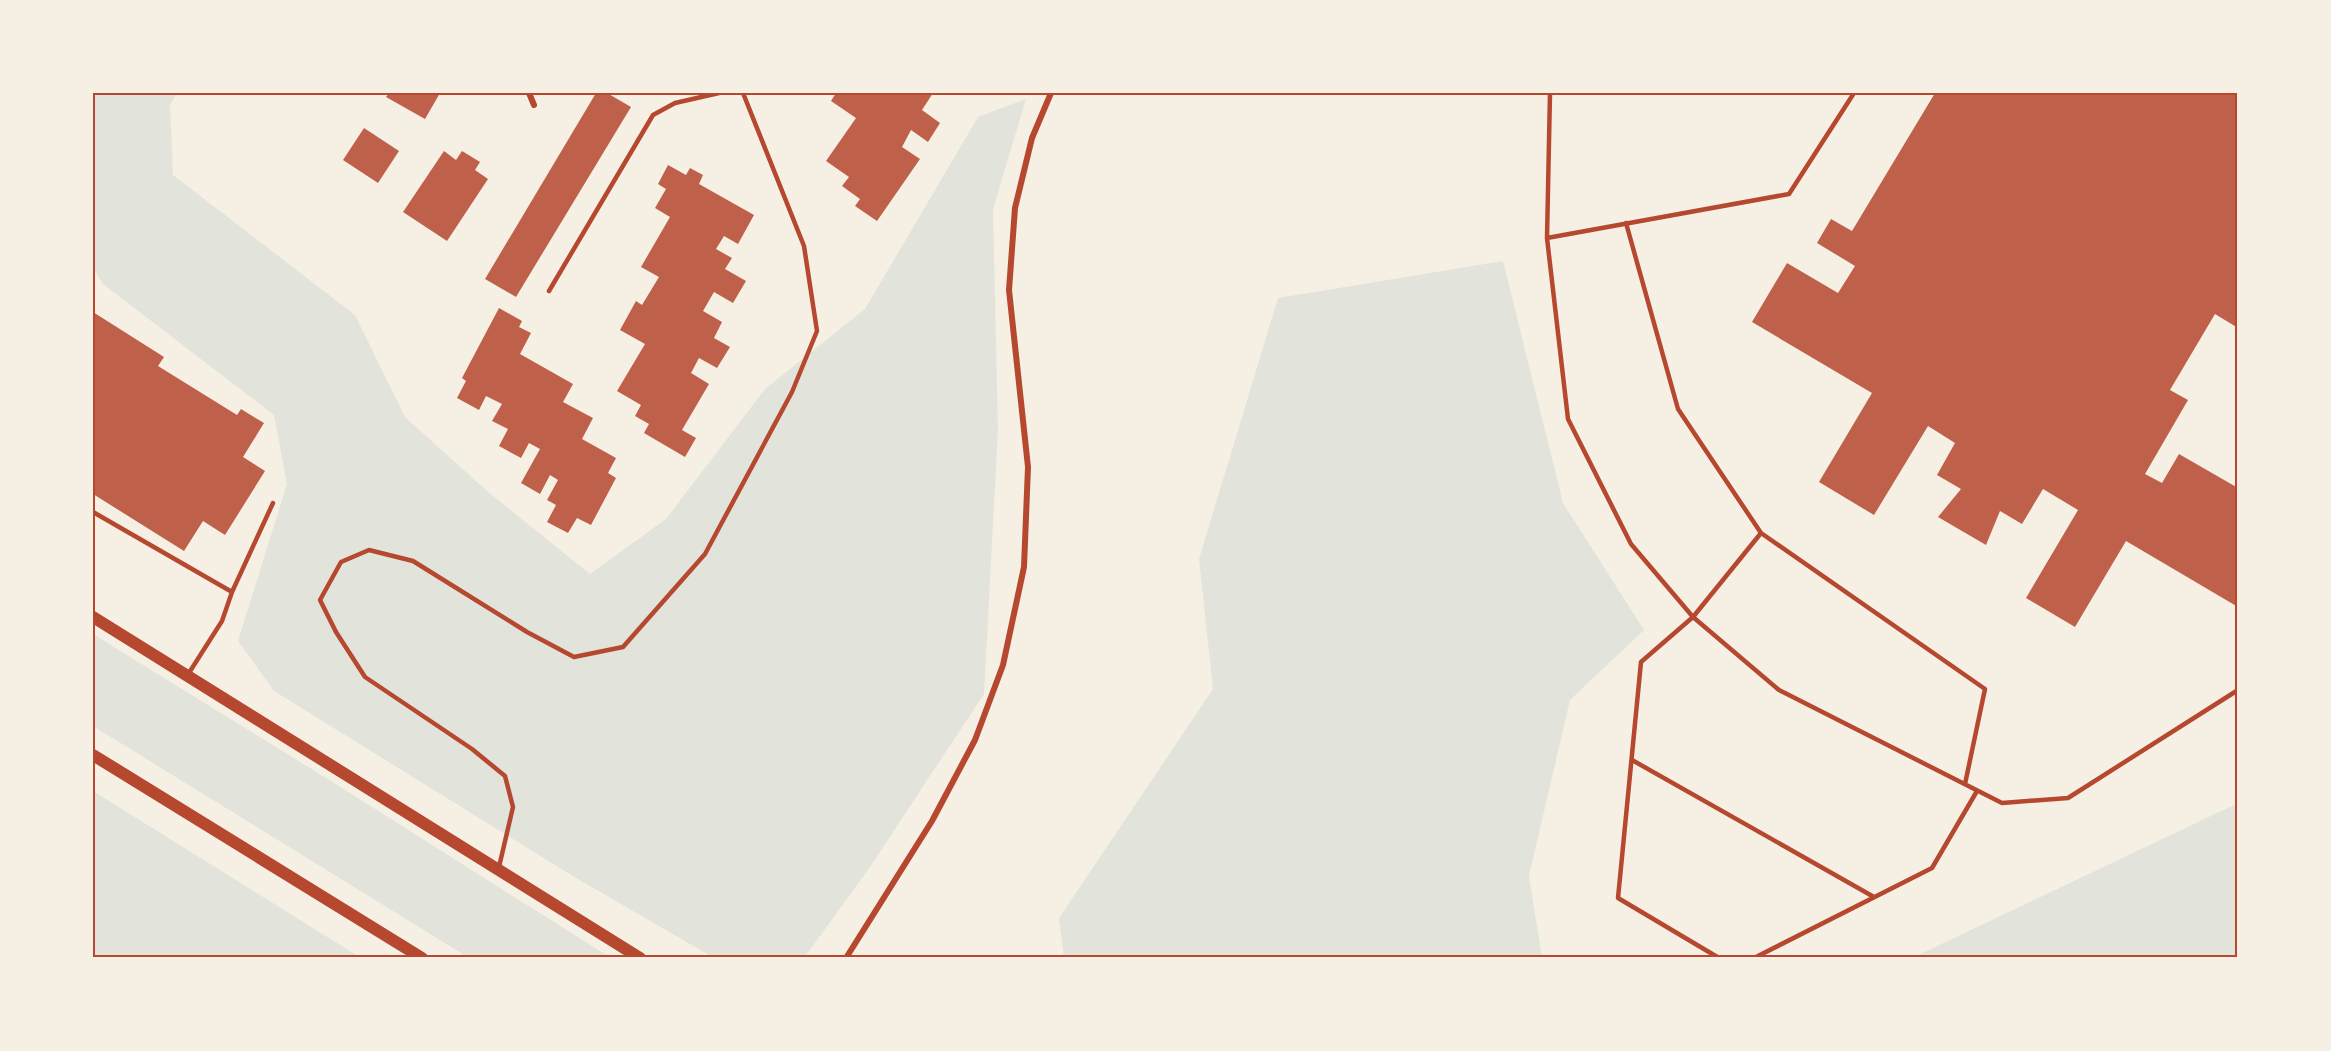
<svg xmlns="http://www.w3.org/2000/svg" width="2331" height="1051" font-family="'PT Sans',sans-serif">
<rect width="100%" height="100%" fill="#f6efe4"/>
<path fill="#e2e4dc" d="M 93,93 L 177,93 L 170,105 L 173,175 L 355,315 L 405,417 L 487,491 L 590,574 L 666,519 L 765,389 L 865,309 L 978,117 L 1026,99 L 993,209 L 998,429 L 984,694 L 870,867 L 804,958 L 714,958 L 576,878 L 274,691 L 238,641 L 287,484 L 274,415 L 103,284 L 93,268 Z
M 1503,261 L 1563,503 L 1644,630 L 1570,700 L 1529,876 L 1542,958 L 1064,958 L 1059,918 L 1213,689 L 1199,559 L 1278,298 Z
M 93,634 L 323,776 L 611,958 L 469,958 L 93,726 Z
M 93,791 L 361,958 L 93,958 Z
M 2238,803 L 2238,958 L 1912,958 Z"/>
<path fill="#bf614a" d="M 389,93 L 440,93 L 425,119 L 386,97 Z
M 596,93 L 607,93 L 631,107 L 516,297 L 485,279 Z
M 836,93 L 933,93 L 922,110 L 940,123 L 928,142 L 911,130 L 902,147 L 920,159 L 877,221 L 855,206 L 860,199 L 842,186 L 849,177 L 826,161 L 856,118 L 831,101 Z
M 1935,93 L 2238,93 L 2238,328 L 2215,314 L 2170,390 L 2188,400 L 2145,474 L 2162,483 L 2179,454 L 2238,488 L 2238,607 L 2126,541 L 2075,627 L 2026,598 L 2078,510 L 2043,489 L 2022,524 L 2000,511 L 1986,545 L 1938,517 L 1961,489 L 1937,475 L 1955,443 L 1928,426 L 1874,515 L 1819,482 L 1872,393 L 1752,322 L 1787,263 L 1838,293 L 1855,266 L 1817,243 L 1831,219 L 1852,231 Z
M 364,128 L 399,151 L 378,183 L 343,160 Z
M 444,151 L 456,160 L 462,151 L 467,154 L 480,162 L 475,170 L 488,179 L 447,241 L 403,212 Z
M 668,165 L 686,175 L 690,168 L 703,175 L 699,184 L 754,215 L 738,244 L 724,236 L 716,249 L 732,258 L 725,269 L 746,281 L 733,303 L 714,292 L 703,311 L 722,322 L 714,338 L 730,347 L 717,368 L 699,358 L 691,373 L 709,384 L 682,430 L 696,438 L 685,457 L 644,433 L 649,424 L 635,416 L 641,405 L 617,391 L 645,344 L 620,330 L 636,301 L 642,305 L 659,277 L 641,267 L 670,217 L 655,208 L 666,189 L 658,184 Z
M 499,308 L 522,321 L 519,327 L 531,333 L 520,354 L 573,384 L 563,402 L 593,418 L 582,439 L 616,458 L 608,473 L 616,478 L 591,525 L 577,518 L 568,533 L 547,522 L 556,505 L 547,500 L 558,480 L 550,475 L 540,494 L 521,483 L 540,449 L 529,443 L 521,458 L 499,446 L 508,429 L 492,421 L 502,404 L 486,396 L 479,410 L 457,398 L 466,381 L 462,378 Z
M 93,312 L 164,357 L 158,366 L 237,415 L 241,409 L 264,423 L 243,457 L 265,471 L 225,535 L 203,521 L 184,551 L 93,494 Z"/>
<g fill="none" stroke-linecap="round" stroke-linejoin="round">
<path stroke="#b5482f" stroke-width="4.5" d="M 1550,93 L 1547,238 L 1568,419 L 1631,544 L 1693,617 L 1779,690 L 2002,803 L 2068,798 L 2238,690
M 1626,223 L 1678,409 L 1761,533 L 1985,689 L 1965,784
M 1547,238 L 1789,194 L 1854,93
M 549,291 L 653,115 L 675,103 L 719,93
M 93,512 L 232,592 L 273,503
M 187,676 L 222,621 L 232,592
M 1632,760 L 1874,897
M 499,867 L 513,807 L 505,776 L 472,749 L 365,677 L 336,632 L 320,600 L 341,562 L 369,550 L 413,561 L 527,632 L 574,657 L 623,647 L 705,554 L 792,392 L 817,331 L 804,246 L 743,93
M 1719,958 L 1618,898 L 1641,662 L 1693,617 L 1761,533
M 1754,958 L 1932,868 L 1977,791"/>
<path stroke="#b5482f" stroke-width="6" d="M 529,93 L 534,105
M 846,958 L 932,821 L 975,740 L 1003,665 L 1024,567 L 1028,467 L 1009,290 L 1015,208 L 1032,138 L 1051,93"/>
<path stroke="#b5482f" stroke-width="12" d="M 93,617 L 640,958
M 93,755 L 422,958"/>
</g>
<rect width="2331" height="1051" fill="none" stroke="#f6efe4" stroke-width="189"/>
<rect x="94" y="94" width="2142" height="862" fill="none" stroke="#b5482f" stroke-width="2"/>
</svg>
